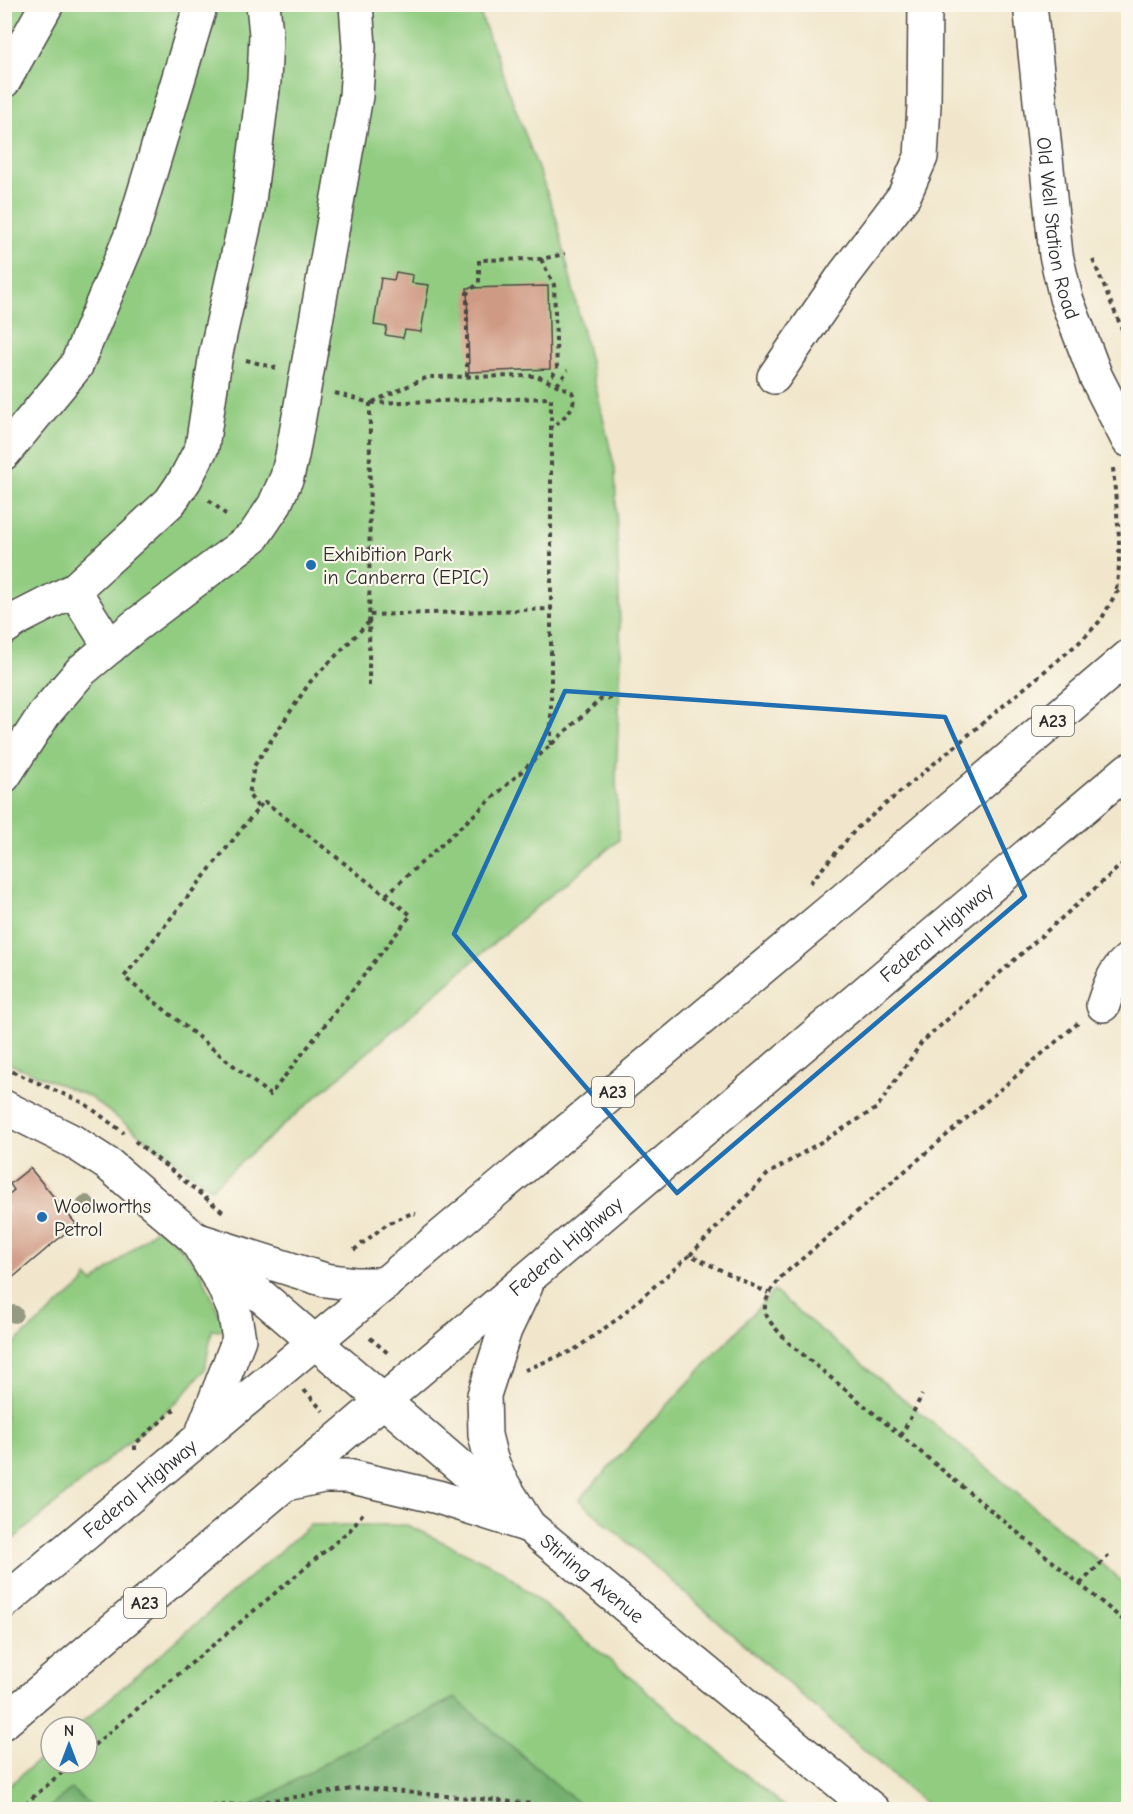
<svg xmlns="http://www.w3.org/2000/svg" width="1133" height="1814" font-family="'Comic Neue',sans-serif">
<rect width="100%" height="100%" fill="#fbf7ec"/>
<filter id="ink" filterUnits="userSpaceOnUse"><feTurbulence type="fractalNoise" baseFrequency=".0167" numOctaves="2"/><feDisplacementMap in="SourceGraphic" scale="12" xChannelSelector="R" yChannelSelector="G"/><feConvolveMatrix kernelMatrix="1 2 1 2 8 2 1 2 1" color-interpolation-filters="sRGB"/></filter>
<filter id="wash" filterUnits="userSpaceOnUse"><feTurbulence type="fractalNoise" baseFrequency=".008" numOctaves="4" result="noise"/><feDisplacementMap in="SourceGraphic" scale="24" xChannelSelector="R" yChannelSelector="G"/><feGaussianBlur stdDeviation="1.35" result="paint"/><feColorMatrix in="noise" values="0 0 0 0 0 0 0 0 0 0 0 0 0 0 0 0 0 1.4 0 .05"/><feComposite in="paint" operator="in"/></filter>
<g filter="url(#wash)">
<rect width="100%" height="100%" fill="#f1e6cb"/>
<path fill="#91cc81" stroke="#5e7c56" stroke-width="1.5" d="M 4,5 L 477,5 L 556,217 L 615,469 L 621,660 L 616,778 L 619,840 L 518,922 L 211,1188 L 88,1096 L 5,1062 Z
M 157,1228 L 177,1244 L 201,1272 L 225,1328 L 219,1331 L 212,1330 L 205,1369 L 180,1399 L 5,1546 L 6,1527 L 5,1351 L 83,1284 L 87,1277 L 93,1283 Z
M 774,1291 L 1128,1586 L 1128,1809 L 931,1809 L 579,1500 Z
M 310,1525 L 407,1525 L 502,1570 L 787,1809 L 5,1810 L 4,1790 L 51,1749 L 51,1763 L 87,1763 L 87,1727 L 77,1727 Z"/>
<path fill="#74b06f" stroke="#506e4d" stroke-width="1.5" d="M 455,1698 L 585,1809 L 246,1809 L 337,1756 Z
M 71,1789 L 95,1809 L 48,1809 Z"/>
<g id="blocks">
<path fill="#cf9a83" d="M 396,272 L 413,275 L 412,283 L 429,285 L 421,332 L 405,330 L 403,338 L 385,335 L 387,327 L 374,325 L 381,278 L 394,280 Z
M 548,286 L 550,369 L 469,372 L 467,288 Z
M 30,1168 L 76,1224 L 4,1285 L 4,1213 L 8,1209 L 4,1204 L 4,1198 L 14,1190 L 10,1184 Z"/>
</g>
</g>
<g filter="url(#ink)">
<use href="#blocks" fill-opacity="0" stroke="#494743" stroke-width="1.5"/>
<g fill="none" stroke-linecap="round" stroke-linejoin="round">
<g stroke="#494743" stroke-width="36">
<g id="minor">
<path id="s1" d="M 1030,4 L 1056,255 L 1066,298 L 1096,377 L 1128,440"/>
<path d="M 4,81 L 47,4"/>
<path d="M 774,377 L 844,275 L 904,196 L 921,157 L 924,105 L 925,4"/>
<path d="M 4,453 L 76,366 L 132,233 L 201,4"/>
<path d="M 74,590 L 110,647"/>
<path d="M 4,628 L 19,618 L 74,590 L 170,502 L 185,480 L 202,447 L 216,353 L 248,209 L 264,81 L 266,34 L 263,4"/>
<path d="M 4,776 L 45,713 L 81,671 L 135,626 L 253,537 L 274,506 L 287,477 L 292,456 L 356,96 L 359,47 L 356,4"/>
<path d="M 1103,1005 C 1109,988 1113,972 1128,960"/>
<path id="s2" d="M 4,1107 L 72,1141 L 109,1165 L 529,1526 L 873,1810"/>
</g>
</g>
<g stroke="#494743" stroke-width="36">
<g id="highway">
<path d="M 195,1239 L 223,1285 L 234,1310 L 239,1339 L 201,1436"/>
<path d="M 195,1239 L 325,1280 L 356,1284 L 385,1284"/>
<path d="M 526,1286 L 505,1330 L 484,1395 L 485,1435 L 491,1459 L 499,1478 L 529,1526"/>
<path d="M 286,1484 L 323,1476 L 348,1476 L 438,1497 L 529,1526"/>
<path id="s3" d="M 4,1602 L 842,901 L 1128,657"/>
<path id="s4" d="M 4,1722 L 1128,770"/>
</g>
</g>
<path stroke="#494743" stroke-width="4" stroke-dasharray="4.5 4.5" stroke-linecap="butt" d="M 541,259 L 554,285 L 557,369 L 548,381
M 1093,260 L 1122,329 L 1128,338
M 246,360 L 276,368
M 467,376 L 467,293 L 479,283 L 479,260 L 541,259 L 565,254
M 557,385 L 568,370
M 335,393 L 370,403 L 369,689
M 1113,468 L 1119,536 L 1119,567 L 1116,592
M 209,500 L 229,517
M 370,615 L 552,609
M 551,745 L 551,398 L 370,403 L 428,377 L 537,376 L 572,392 C 579,408 562,418 551,429
M 264,801 L 411,915 L 270,1095 L 124,977 Z
M 258,807 L 249,795 L 254,766 L 310,682 L 369,622
M 810,883 L 857,828 L 1082,640 L 1101,620 L 1116,593 L 1128,583
M 386,895 L 601,699 L 616,698
M 1078,1023 L 782,1276 C 755,1310 762,1314 789,1343 L 1128,1624
M 4,1068 L 84,1103 L 124,1133
M 135,1141 L 223,1212
M 354,1250 L 387,1224 L 412,1213 L 416,1214
M 690,1255 L 768,1174 L 877,1108 L 922,1042 L 1128,859
M 370,1338 L 389,1354
M 525,1370 L 574,1350 L 616,1320 L 690,1255 L 768,1293
M 304,1390 L 323,1411
M 901,1436 L 922,1395
M 135,1450 L 135,1444 L 177,1407
M 1080,1584 L 1110,1554
M 87,1751 L 350,1530 L 363,1513
M 18,1810 L 73,1763
M 149,1810 L 244,1804 L 360,1788 L 534,1804 L 542,1810"/>
<use href="#minor" stroke="#fff" stroke-width="33"/>
<use href="#highway" stroke="#fff" stroke-width="33"/>
</g>
<g fill="#959a81">
<circle cx="86" cy="1204" r="9"/>
<circle cx="14" cy="1314" r="9"/>
</g>
</g>
<path fill="none" stroke="#1f6fb2" stroke-width="4.5" stroke-linejoin="round" d="M 565,691 L 945,717 L 1025,896 L 677,1193 L 454,934 Z"/>
<g fill="#1f6fb2" stroke="#fbf7ec" stroke-width="2">
<circle cx="311" cy="565" r="6"/>
<circle cx="42" cy="1217" r="6"/>
</g>
<g text-anchor="middle" dominant-baseline="central" stroke-width="4.5" stroke-linejoin="round" paint-order="stroke">
<g fill="#fbf7ec" stroke="#696865" stroke-width="1.5">
<rect x="1032" y="706" width="42" height="30" rx="4.5"/>
<rect x="592" y="1077" width="42" height="30" rx="4.5"/>
<rect x="124" y="1588" width="42" height="30" rx="4.5"/>
</g>
<g font-size="18" font-weight="bold" fill="#2b2b2b">
<text x="1053" y="721">A23</text>
<text x="613" y="1092">A23</text>
<text x="145" y="1603">A23</text>
</g>
<g font-size="20" fill="#2b2b2b" stroke="#fbf7ec">
<text stroke="none"><textPath href="#s1" startOffset="226">Old Well Station Road</textPath></text>
<text stroke="none"><textPath href="#s4" startOffset="1222">Federal Highway</textPath></text>
<text stroke="none"><textPath href="#s4" startOffset="736">Federal Highway</textPath></text>
<text stroke="none"><textPath href="#s3" startOffset="177">Federal Highway</textPath></text>
<text stroke="none"><textPath href="#s2" startOffset="756">Stirling Avenue</textPath></text>
</g>
<g font-size="20" fill="#2b2b2b" stroke="#fbf7ec" text-anchor="start">
<text x="323" y="554">Exhibition Park<tspan x="323" dy="23">in Canberra (EPIC)</tspan></text>
<text x="54" y="1206">Woolworths<tspan x="54" dy="23">Petrol</tspan></text>
</g>
</g>
<rect width="1133" height="1814" fill="none" stroke="#fbf7ec" stroke-width="24"/>
<g transform="translate(69 1745)"><circle r="28" fill="#fbf7ec" stroke="#a8a59f" stroke-width="1.5"/>
<path d="M0-4.5L10 22L0 15L-10 22Z" fill="#1f6fb2"/>
<text y="-9" font-size="16" font-weight="bold" text-anchor="middle" fill="#2b2b2b">N</text>
</g>
</svg>
